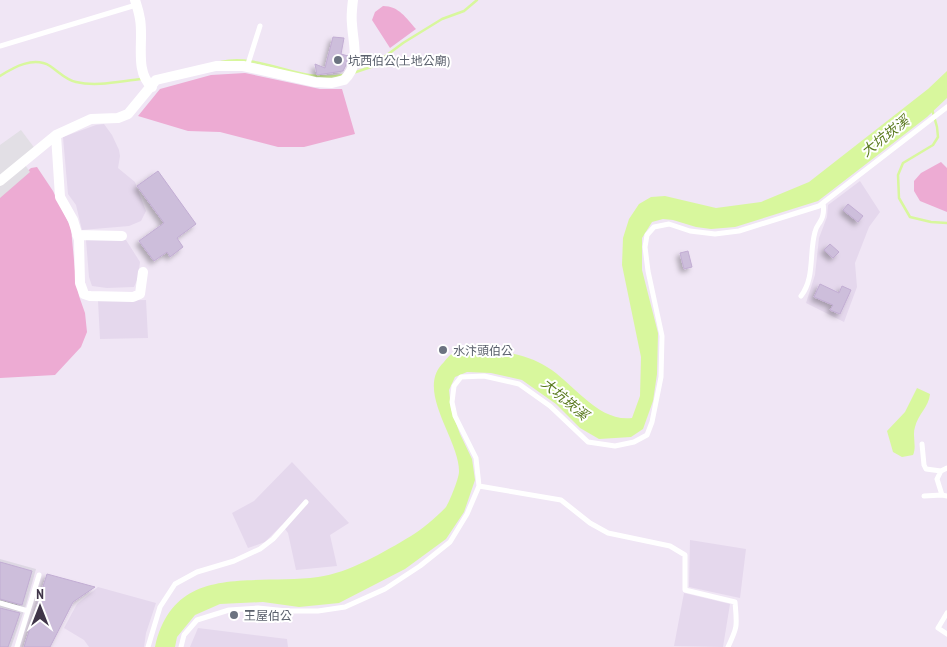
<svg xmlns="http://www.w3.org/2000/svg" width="947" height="647" font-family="'PT Sans Narrow','Noto Sans TC',sans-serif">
<defs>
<filter id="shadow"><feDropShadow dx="-3.5" dy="3.5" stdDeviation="2.5" flood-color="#0004"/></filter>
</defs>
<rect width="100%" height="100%" fill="#f0e6f5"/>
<path fill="#e5d8ed" d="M 104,124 L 112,135 L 119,150 L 120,156 L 118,168 L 135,182 L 146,211 L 141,221 L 129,226 L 82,230 L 76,205 L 68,194 L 63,137 L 96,125 Z
M 860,181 L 880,212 L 869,227 L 855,263 L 857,287 L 844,322 L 806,303 L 815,275 L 819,238 L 827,217 L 828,205 Z
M 86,240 L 126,240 L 140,262 L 138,278 L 134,287 L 107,288 L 92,286 L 89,277 Z
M 146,300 L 148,338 L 100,339 L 98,301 Z
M 292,462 L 349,523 L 330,535 L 337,566 L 296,570 L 288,533 L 282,525 L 265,542 L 248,548 L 232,513 L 254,501 Z
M 690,540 L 746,549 L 740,598 L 689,587 Z
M 98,587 L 156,603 L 146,633 L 144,647 L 89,647 L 84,640 L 64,628 L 77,604 Z
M 684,593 L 730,604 L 723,647 L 674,646 Z
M 198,628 L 287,639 L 288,647 L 190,647 Z"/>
<path fill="#ded8e4" d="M 0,559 L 36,569 L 26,605 L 11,647 L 0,647 Z"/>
<path fill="#edabd3" d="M 383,6 C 399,6 406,18 416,29 L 390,48 L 372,20 L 375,12 Z
M 245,73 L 320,89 L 342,89 L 355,134 L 304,147 L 278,147 L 220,132 L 188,131 L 138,116 L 160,89 L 211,75 Z
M 941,162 L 947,168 L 947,212 L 920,201 L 914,191 L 914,181 L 921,173 Z
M 37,167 L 53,191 L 71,228 L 75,271 L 79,296 L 85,313 L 87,332 L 81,347 L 55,375 L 0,378 L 0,196 L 31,168 Z"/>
<path fill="#e2dfe5" d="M 21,130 L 36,150 L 0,180 L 0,145 Z
M 25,165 L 30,172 L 0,198 L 0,186 Z"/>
<path fill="#d8f79d" d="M 947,71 L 947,98 L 927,117 L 818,201 L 735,227 L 711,229 L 696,227 L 673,220 L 663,219 L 652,222 L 642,238 L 642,270 L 658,333 L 657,374 L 653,401 L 643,429 L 631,437 L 599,439 L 580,428 L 556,404 L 522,380 L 491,373 L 467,372 L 455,377 L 449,390 L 451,409 L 460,434 L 472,459 L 475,480 L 464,512 L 446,539 L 405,569 L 339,603 L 299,607 L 263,602 L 220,604 L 195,615 L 177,637 L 175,647 L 155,647 C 174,561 253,586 318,577 C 349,573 384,552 411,536 C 421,530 438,516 446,507 C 449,503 459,478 459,472 C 460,440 414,390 444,362 C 446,360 449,355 452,354 C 459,351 471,352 478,352 C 500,349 529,355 547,367 C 574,383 597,422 632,418 L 640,396 L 641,357 L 622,265 L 623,238 L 629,219 L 639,204 L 651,197 L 665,196 L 716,208 L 761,202 L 809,182 L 928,89 Z
M 917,388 L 930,394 C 929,407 918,414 915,427 C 912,436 917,446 913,455 L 902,457 L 893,452 L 887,431 L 905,412 Z"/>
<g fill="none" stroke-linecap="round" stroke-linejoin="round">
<path stroke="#d8f79d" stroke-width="2.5" d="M 221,62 C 262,53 301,84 343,75
M 353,73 L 371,67 L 403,43 L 442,19 L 464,11 L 477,0
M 0,76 C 14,67 34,56 50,66 C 59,72 66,80 76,82 C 97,87 121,81 142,79
M 932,109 L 937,127 L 938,137 L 933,145 L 903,163 L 898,175 L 899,198 L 910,217 L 931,222 L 947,223"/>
</g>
<path fill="#cdbedb" stroke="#c2add3" filter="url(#shadow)" d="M 333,37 L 344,38 L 341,54 L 348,56 L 346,65 L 343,71 L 317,75 L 315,64 L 325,68 Z
M 158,171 L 196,224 L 177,238 L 183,247 L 170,257 L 167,252 L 154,261 L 139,241 L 164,223 L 137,186 Z
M 848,204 L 863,216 L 858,222 L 843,210 Z
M 830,244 L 839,252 L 833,258 L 824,250 Z
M 688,251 L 692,267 L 684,269 L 680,253 Z
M 820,284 L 839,293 L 842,286 L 851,290 L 840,314 L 830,310 L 833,305 L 814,297 Z
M 0,562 L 32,571 L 22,605 L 0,599 Z
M 47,574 L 95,587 L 73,602 L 50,647 L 24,647 Z
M 0,608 L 20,613 L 8,647 L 0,647 Z"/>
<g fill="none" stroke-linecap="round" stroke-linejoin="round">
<path stroke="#fff" stroke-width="5" d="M 0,46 L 136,5
M 247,67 L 260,26
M 801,296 C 815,278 809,253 815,232 C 816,227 818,225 820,222 C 824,216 824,209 823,203
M 922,444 L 924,465 L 926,469 L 941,471
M 947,468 L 941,471 L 937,479 L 942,495 L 947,496
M 479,486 L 561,500 L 590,523 L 608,533 L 670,546 L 685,555 L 685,590 L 735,602 C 737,626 738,626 728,647
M 924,496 L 942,495
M 0,603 L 28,611
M 947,613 L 938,628 L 947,634
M 17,647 L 39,575
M 148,647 L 160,607 L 175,584 L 197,572 L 234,561 L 260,549 L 273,539 L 306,502
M 181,647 L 184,635 L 197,620 L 229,610 L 258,608 L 287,611 L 318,611 L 345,607 L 385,589 L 420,566 L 450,542 L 467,514 L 479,486 L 476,458 L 455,416 L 452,402 L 454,386 L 461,377 L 484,376 L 519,384 L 550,406 L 588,442 L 615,446 L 634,442 L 647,435 L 652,422 L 661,377 L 662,336 L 648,271 L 645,247 L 647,235 L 654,227 L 669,224 L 690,231 L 715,234 L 739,231 L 819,206 L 947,107"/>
<path stroke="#fff" stroke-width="10" d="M 135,0 C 137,6 139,13 140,19 C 144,40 134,72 152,87
M 56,135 L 60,197 L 73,220 L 79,240 L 80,283 L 84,294 L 90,296 L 133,297 L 140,294 L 143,272
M 0,181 L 56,135 L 91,119 L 118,118 L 128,114 L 156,80 L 216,66 L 243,66 L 315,82 L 332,83 L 344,80 C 361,64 353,44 352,24 C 351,16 352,8 353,0
M 77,235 L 122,236"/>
</g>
<g fill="#6b7280" stroke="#fff" stroke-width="2">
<circle cx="338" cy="60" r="5"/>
<circle cx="443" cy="350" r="5"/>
<circle cx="234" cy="615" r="5"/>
</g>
<g text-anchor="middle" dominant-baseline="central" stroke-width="4" stroke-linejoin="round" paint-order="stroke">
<g font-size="12" fill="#5b616d" stroke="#fff" text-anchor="start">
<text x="348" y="60">坑西伯公(土地公廟)</text>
<text x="453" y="350">水汴頭伯公</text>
<text x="244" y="615">王屋伯公</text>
</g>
<g font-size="14" font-style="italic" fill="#58791c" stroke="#fff">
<text transform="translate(885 136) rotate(-38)">大坑崁溪</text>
<text transform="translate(565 399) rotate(40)">大坑崁溪</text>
</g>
</g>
<g transform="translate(40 607)" stroke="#ffffff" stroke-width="4" paint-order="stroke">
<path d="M0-4L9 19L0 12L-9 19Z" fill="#3f3548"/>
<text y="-8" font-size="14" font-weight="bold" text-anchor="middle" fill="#3f3548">N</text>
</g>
</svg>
